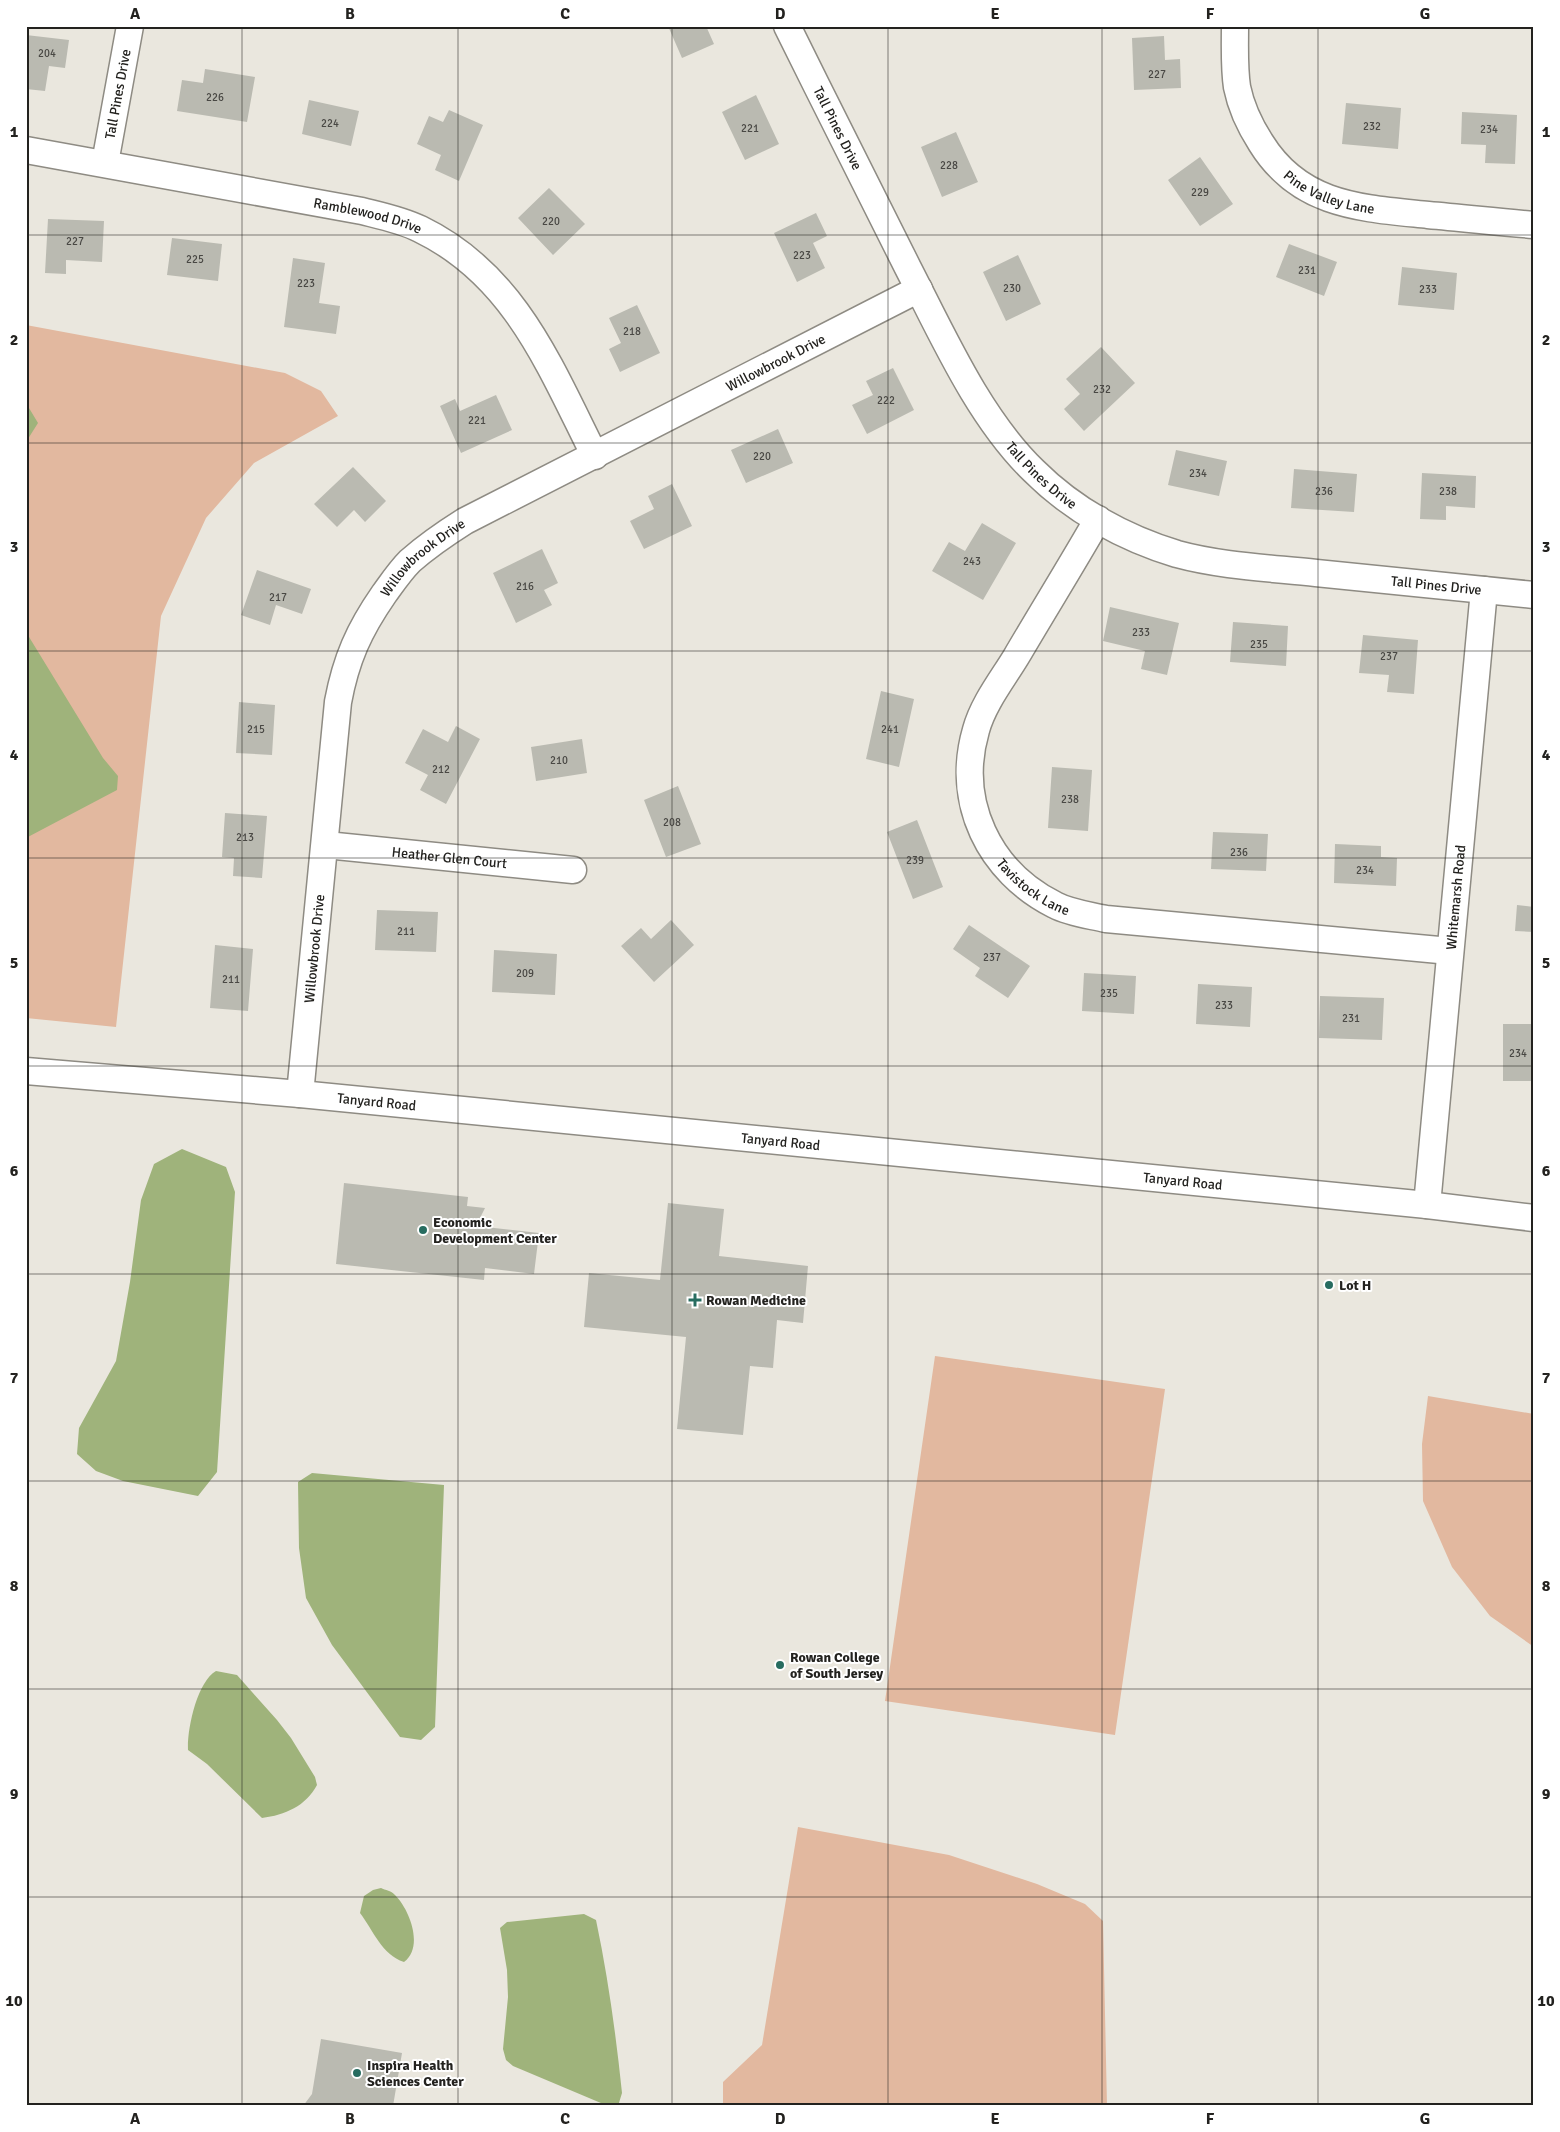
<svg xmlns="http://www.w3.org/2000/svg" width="1560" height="2132" font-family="Signika,sans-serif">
<rect width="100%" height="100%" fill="#eae7de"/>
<path fill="#e2b89f" d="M 26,325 L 285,373 L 321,391 L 338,416 L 254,463 L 206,518 L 161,616 L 116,1027 L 26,1018 Z
M 935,1356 L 1165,1389 L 1115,1735 L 885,1701 Z
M 1428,1396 L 1534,1414 L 1534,1647 L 1490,1616 L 1452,1567 L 1423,1501 L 1422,1444 Z
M 798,1827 L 949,1855 L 1037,1884 L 1085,1904 L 1103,1921 L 1107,2106 L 723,2106 L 723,2082 L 762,2045 Z"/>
<path fill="#9fb37b" d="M 26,403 L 38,423 L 26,442 Z
M 26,632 L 103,758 L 118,776 L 117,790 L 26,838 Z
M 182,1149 L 226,1167 L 235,1192 L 217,1472 L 198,1496 L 123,1481 L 96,1471 L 77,1454 L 79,1428 L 116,1361 L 130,1282 L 141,1200 L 154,1164 Z
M 312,1473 L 444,1485 L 435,1727 L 421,1740 L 400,1737 L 332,1645 L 306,1598 L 299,1548 L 298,1482 Z
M 216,1671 L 237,1675 L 277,1720 L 291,1738 L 315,1777 L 317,1785 C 306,1806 285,1815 262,1818 L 207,1764 L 188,1750 C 187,1729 197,1682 216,1671 Z
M 381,1888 C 385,1890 392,1891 395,1895 C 410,1910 424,1947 404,1962 C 382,1955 373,1930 360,1913 L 364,1896 L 373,1890 Z
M 584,1914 L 596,1920 C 608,1977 616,2035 622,2093 L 618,2106 L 608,2106 L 513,2066 L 506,2060 L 503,2049 L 508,1997 L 507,1970 L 500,1928 L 507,1922 Z"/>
<path fill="#babab1" d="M 668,26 L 706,26 L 714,44 L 682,58 Z
M 26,35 L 69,40 L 65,68 L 49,66 L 45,91 L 26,89 Z
M 1164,36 L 1165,60 L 1180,59 L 1181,88 L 1134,90 L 1132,38 Z
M 205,69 L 255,77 L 247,122 L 177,111 L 182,80 L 203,83 Z
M 756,95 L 779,144 L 745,160 L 722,112 Z
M 309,100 L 359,111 L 351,146 L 302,134 Z
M 1346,103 L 1401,108 L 1398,149 L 1342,144 Z
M 449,110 L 483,125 L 459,181 L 435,170 L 441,155 L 417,144 L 429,116 L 443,122 Z
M 1462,112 L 1517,115 L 1515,164 L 1485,163 L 1486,145 L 1461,144 Z
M 956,132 L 978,182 L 942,197 L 921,147 Z
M 1200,157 L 1233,204 L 1200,226 L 1168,180 Z
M 549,188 L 585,224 L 553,255 L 518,218 Z
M 816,213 L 827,236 L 813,243 L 825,268 L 797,282 L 774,233 Z
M 48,219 L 104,221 L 102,262 L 66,260 L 66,274 L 45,273 Z
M 172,238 L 222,244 L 218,281 L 167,275 Z
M 1289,244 L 1337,262 L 1324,296 L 1276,277 Z
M 1018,255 L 1041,304 L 1006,321 L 983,272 Z
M 293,258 L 325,263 L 319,303 L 340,306 L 336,334 L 284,327 Z
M 1402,267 L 1457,273 L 1454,310 L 1398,305 Z
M 637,305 L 660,353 L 620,372 L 609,349 L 621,343 L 609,318 Z
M 1101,347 L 1135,383 L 1084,431 L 1064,409 L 1080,394 L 1066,379 Z
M 893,368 L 914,410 L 867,434 L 852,405 L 873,395 L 866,381 Z
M 496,395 L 512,430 L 461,453 L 440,406 L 455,399 L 460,411 Z
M 778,429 L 793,463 L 746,483 L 731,450 Z
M 1176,450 L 1227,461 L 1219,496 L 1168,485 Z
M 353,467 L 386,501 L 365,522 L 354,510 L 337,527 L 314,504 Z
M 1294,469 L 1357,474 L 1354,512 L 1291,508 Z
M 1422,473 L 1476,476 L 1475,508 L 1446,506 L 1446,520 L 1420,519 Z
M 672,484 L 692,526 L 644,549 L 630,521 L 654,509 L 648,496 Z
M 982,523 L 1016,543 L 983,600 L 932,571 L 949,542 L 965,551 Z
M 542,549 L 558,583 L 544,590 L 552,605 L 516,623 L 493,573 Z
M 257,570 L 311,589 L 302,614 L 276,605 L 270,625 L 241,615 Z
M 1110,607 L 1179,623 L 1167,675 L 1141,669 L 1145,651 L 1103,641 Z
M 1233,622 L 1288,626 L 1286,666 L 1230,662 Z
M 1363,635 L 1418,640 L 1414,694 L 1387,692 L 1389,675 L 1359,673 Z
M 881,691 L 914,699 L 899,767 L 866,759 Z
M 239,702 L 275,705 L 272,755 L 236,753 Z
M 456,726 L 480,739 L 446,804 L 420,790 L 428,775 L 405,763 L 423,729 L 448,742 Z
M 582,739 L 587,773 L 536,781 L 531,747 Z
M 1052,767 L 1092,770 L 1088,831 L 1048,828 Z
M 678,786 L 701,844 L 666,857 L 644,800 Z
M 225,813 L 267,816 L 262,878 L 233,876 L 234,858 L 222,857 Z
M 917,820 L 943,887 L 913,899 L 887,832 Z
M 1213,832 L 1268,834 L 1266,871 L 1211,869 Z
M 1335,844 L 1381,846 L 1381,857 L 1397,858 L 1396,886 L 1334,883 Z
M 1517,905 L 1534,907 L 1534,932 L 1515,931 Z
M 377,910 L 438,912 L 436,952 L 375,950 Z
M 671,920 L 694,945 L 654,982 L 621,946 L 641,928 L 651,939 Z
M 969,925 L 1030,966 L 1008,998 L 975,976 L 980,968 L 953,949 Z
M 215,945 L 253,949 L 248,1011 L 210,1008 Z
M 494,950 L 557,954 L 555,995 L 492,992 Z
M 1084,973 L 1136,976 L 1134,1014 L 1082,1011 Z
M 1198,984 L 1252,987 L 1250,1027 L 1196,1024 Z
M 1320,996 L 1384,998 L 1382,1040 L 1319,1038 Z
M 1503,1024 L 1534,1024 L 1534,1081 L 1503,1081 Z
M 344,1183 L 468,1197 L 467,1206 L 485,1208 L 476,1226 L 539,1233 L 534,1274 L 485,1268 L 484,1280 L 336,1264 Z
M 668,1203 L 724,1209 L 719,1256 L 808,1266 L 803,1323 L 777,1320 L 773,1368 L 750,1366 L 743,1435 L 677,1429 L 686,1337 L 584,1327 L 589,1273 L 660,1280 Z
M 321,2039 L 402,2053 L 393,2106 L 303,2106 L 312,2094 Z"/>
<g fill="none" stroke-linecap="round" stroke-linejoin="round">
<g stroke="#8e8b83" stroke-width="29">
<g id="minor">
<path id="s1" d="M 787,26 C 827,107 868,188 908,268 C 943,336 979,418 1034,471 C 1073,510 1124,538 1177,554 C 1221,566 1270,568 1316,573 C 1389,580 1461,588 1534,595"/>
<path id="s2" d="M 1235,26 C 1235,46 1234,67 1237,87 C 1241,107 1250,126 1261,143 C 1300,206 1361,208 1428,215 C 1463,218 1498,222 1534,225"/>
<path id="s3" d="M 26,150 L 362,211 C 382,216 402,220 420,229 C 515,275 550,367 595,456"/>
<path id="s4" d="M 105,163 L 130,26"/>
<path id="s5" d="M 1098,519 C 1071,566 1043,611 1016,657 C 1002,680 983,704 976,730 C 955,802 989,872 1055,905 C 1070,913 1089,915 1106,919 L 1450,951"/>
<path id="s6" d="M 326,845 L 573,870"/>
<path id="s7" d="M 26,1071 L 300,1094 L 1427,1205 L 1534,1218"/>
<path id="s8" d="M 300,1094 L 338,702 C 346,659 359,630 384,594 C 392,583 400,571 410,561 C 427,546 446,533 465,521 L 919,289"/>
<path id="s9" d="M 1427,1205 L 1484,590"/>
</g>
</g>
<use href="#minor" stroke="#fff" stroke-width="26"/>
</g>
<path fill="none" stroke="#23221f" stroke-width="1" stroke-opacity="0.55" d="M 242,26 L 242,2106M 458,26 L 458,2106M 672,26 L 672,2106M 888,26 L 888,2106M 1102,26 L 1102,2106M 1318,26 L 1318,2106M 26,235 L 1534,235M 26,443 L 1534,443M 26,651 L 1534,651M 26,858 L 1534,858M 26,1066 L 1534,1066M 26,1274 L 1534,1274M 26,1481 L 1534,1481M 26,1689 L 1534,1689M 26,1897 L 1534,1897"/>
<g fill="#276c60" stroke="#fff" stroke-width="2">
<circle cx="423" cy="1230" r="5"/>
<circle cx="1329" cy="1285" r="5"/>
<path d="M692.5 1292.5h5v5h5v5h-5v5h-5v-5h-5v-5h5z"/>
<circle cx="780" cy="1665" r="5"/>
<circle cx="357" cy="2073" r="5"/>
</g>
<g text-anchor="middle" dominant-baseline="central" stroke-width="4" stroke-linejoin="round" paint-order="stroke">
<g font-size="11" fill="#494844">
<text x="47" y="53">204</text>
<text x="1157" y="74">227</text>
<text x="215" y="97">226</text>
<text x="330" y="123">224</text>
<text x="1372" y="126">232</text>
<text x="750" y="128">221</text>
<text x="1489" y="129">234</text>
<text x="949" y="165">228</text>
<text x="1200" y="192">229</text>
<text x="551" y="221">220</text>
<text x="75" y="241">227</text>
<text x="802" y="255">223</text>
<text x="195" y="259">225</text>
<text x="1307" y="270">231</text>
<text x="306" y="283">223</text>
<text x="1012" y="288">230</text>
<text x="1428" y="289">233</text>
<text x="632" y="331">218</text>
<text x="1102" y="389">232</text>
<text x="886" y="400">222</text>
<text x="477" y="420">221</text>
<text x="762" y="456">220</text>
<text x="1198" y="473">234</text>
<text x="1324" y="491">236</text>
<text x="1448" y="491">238</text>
<text x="972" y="561">243</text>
<text x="525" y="586">216</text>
<text x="278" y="597">217</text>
<text x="1141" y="632">233</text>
<text x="1259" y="644">235</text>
<text x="1389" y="656">237</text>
<text x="256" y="729">215</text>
<text x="890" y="729">241</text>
<text x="559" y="760">210</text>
<text x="441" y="769">212</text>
<text x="1070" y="799">238</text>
<text x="672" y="822">208</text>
<text x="245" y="837">213</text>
<text x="1239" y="852">236</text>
<text x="915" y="860">239</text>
<text x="1365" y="870">234</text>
<text x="406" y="931">211</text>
<text x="992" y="957">237</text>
<text x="525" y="973">209</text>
<text x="231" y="979">211</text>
<text x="1109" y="993">235</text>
<text x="1224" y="1005">233</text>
<text x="1351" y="1018">231</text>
<text x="1518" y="1053">234</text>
</g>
<g font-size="14" fill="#23221f" stroke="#fff">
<text stroke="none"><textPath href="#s4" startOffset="70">Tall Pines Drive</textPath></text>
<text stroke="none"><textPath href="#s1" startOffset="114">Tall Pines Drive</textPath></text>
<text stroke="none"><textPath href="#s2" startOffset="210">Pine Valley Lane</textPath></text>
<text stroke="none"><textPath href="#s3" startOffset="348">Ramblewood Drive</textPath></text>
<text stroke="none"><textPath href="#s8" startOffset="971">Willowbrook Drive</textPath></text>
<text stroke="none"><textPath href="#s1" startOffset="519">Tall Pines Drive</textPath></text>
<text stroke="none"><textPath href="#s8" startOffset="566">Willowbrook Drive</textPath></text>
<text stroke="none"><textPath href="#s1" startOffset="939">Tall Pines Drive</textPath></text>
<text stroke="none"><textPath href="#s6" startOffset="124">Heather Glen Court</textPath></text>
<text stroke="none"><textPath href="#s5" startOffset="425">Tavistock Lane</textPath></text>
<text stroke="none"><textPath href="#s9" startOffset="309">Whitemarsh Road</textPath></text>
<text stroke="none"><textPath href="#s8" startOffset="146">Willowbrook Drive</textPath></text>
<text stroke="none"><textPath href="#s7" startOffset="352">Tanyard Road</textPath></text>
<text stroke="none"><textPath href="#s7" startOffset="758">Tanyard Road</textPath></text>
<text stroke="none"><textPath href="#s7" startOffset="1162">Tanyard Road</textPath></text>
</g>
<g font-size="14" font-weight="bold" fill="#23221f" stroke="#fff" text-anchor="start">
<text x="433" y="1222">Economic<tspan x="433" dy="16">Development Center</tspan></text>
<text x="1339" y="1285">Lot H</text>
<text x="706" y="1300">Rowan Medicine</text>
<text x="790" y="1657">Rowan College<tspan x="790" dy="16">of South Jersey</tspan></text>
<text x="367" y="2065">Inspira Health<tspan x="367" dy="16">Sciences Center</tspan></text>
</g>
</g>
<rect width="1560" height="2132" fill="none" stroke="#ffffff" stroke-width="55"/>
<rect x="28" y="28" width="1504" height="2076" fill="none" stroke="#23221f" stroke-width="2"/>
<g font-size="16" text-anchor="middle" font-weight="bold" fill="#23221f">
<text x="135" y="19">A</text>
<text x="350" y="19">B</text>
<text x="565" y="19">C</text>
<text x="780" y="19">D</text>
<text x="995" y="19">E</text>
<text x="1210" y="19">F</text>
<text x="1425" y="19">G</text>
<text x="14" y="137">1</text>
<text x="1546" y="137">1</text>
<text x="14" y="345">2</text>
<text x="1546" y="345">2</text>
<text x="14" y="552">3</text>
<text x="1546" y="552">3</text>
<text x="14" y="760">4</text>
<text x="1546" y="760">4</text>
<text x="14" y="968">5</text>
<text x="1546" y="968">5</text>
<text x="14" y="1176">6</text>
<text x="1546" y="1176">6</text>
<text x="14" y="1383">7</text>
<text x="1546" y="1383">7</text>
<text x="14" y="1591">8</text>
<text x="1546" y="1591">8</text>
<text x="14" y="1799">9</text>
<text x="1546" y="1799">9</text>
<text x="14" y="2006">10</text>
<text x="1546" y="2006">10</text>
<text x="135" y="2124">A</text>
<text x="350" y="2124">B</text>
<text x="565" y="2124">C</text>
<text x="780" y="2124">D</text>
<text x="995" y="2124">E</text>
<text x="1210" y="2124">F</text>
<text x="1425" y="2124">G</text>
</g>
</svg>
